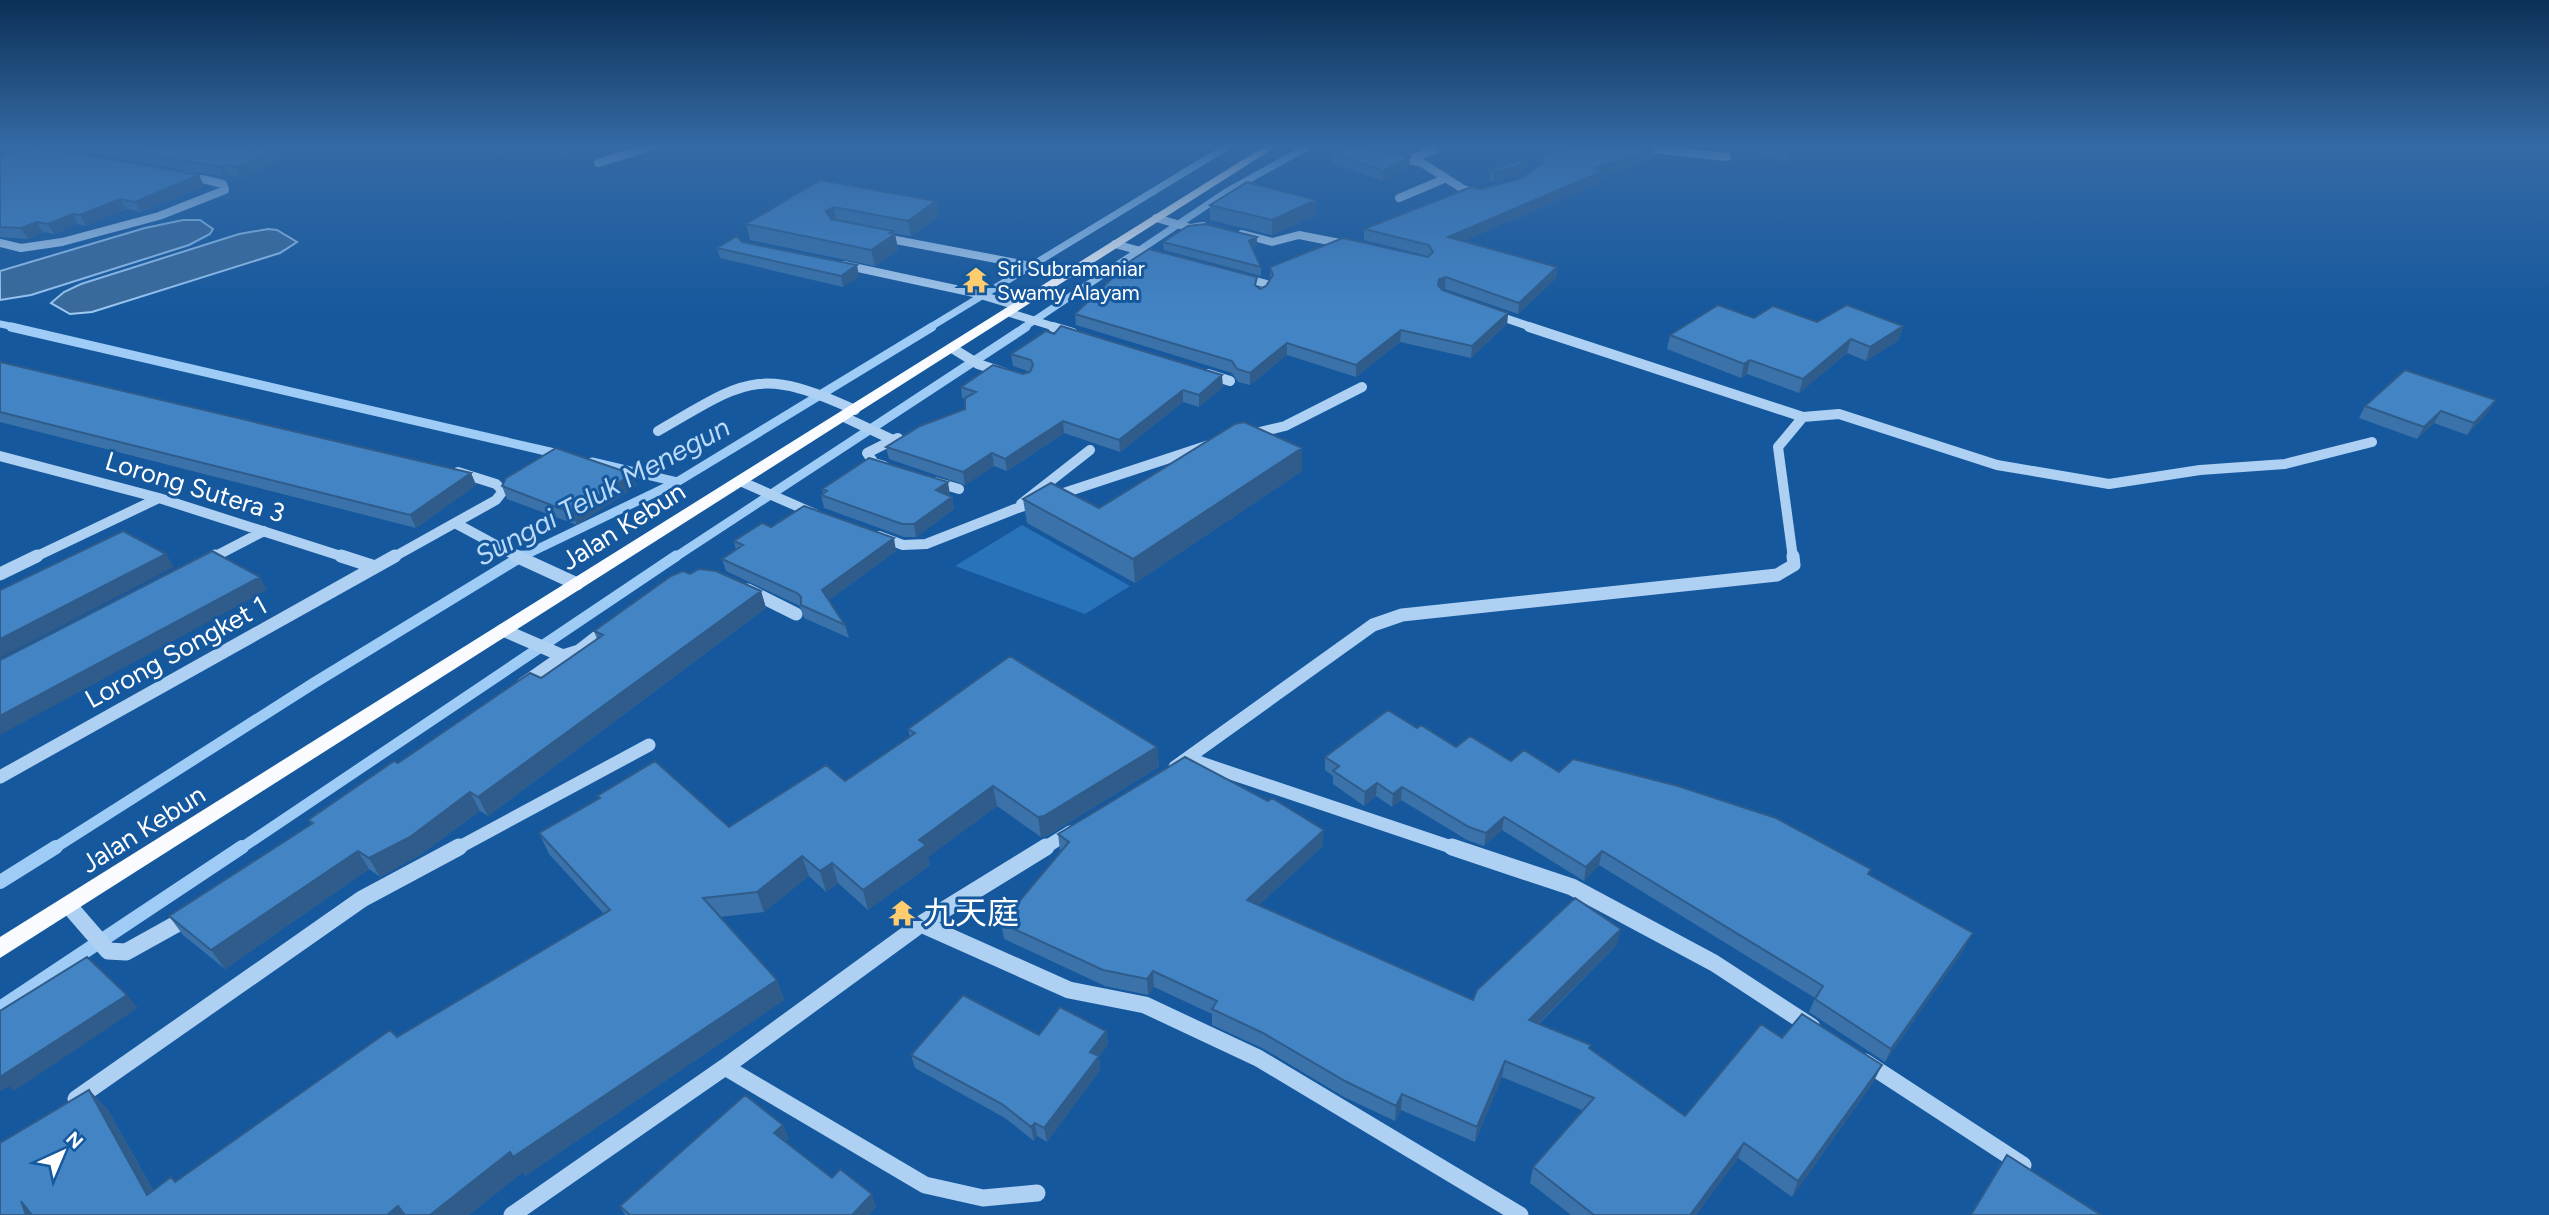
<svg xmlns="http://www.w3.org/2000/svg" width="2549" height="1215" font-family="Figtree,'Noto Sans SC',sans-serif">
<rect width="100%" height="100%" fill="#15589d"/>
<path fill="#2973bb" d="M 1022,525 L 1130,586 L 1085,614 L 955,566 Z"/>
<path fill="#3a6a9b" stroke="#9fccf6" stroke-width="2" d="M 183,220 L 200,220 L 213,229 L 210,234 L 189,245 L 31,295 L 0,300 L 0,271 L 145,228 Z
M 268,229 L 277,230 L 297,242 L 280,253 L 92,312 L 70,314 L 51,303 L 64,292 L 81,284 L 239,234 Z"/>
<g fill="none" stroke-linecap="round" stroke-linejoin="round">
<path stroke="#9fccf6" stroke-width="7" d="M 0,324 L 19,328
M 929,328 L 1228,146
M 1023,328 L 1228,191 L 1309,146"/>
<path stroke="#9fccf6" stroke-width="9" d="M 11,327 L 563,455
M 592,462 L 677,482
M 519,558 L 677,482 L 932,327
M 674,558 L 1026,327"/>
<path stroke="#9fccf6" stroke-width="11" d="M 53,849 L 314,683 L 522,556
M 240,849 L 676,556"/>
<path stroke="#9fccf6" stroke-width="14" d="M 0,882 L 56,847
M 0,1008 L 242,847"/>
<path stroke="#add0f3" stroke-width="8" d="M 1623,146 L 1727,157
M 1393,156 L 1422,163 L 1463,189 L 1478,193
M 1410,160 L 1442,146
M 598,163 L 653,146
M 1399,198 L 1444,179
M 1156,218 L 1191,228 L 1203,226
M 1242,234 L 1272,242 L 1299,235 L 1350,245
M 880,237 L 1022,264 L 1064,276
M 0,243 L 21,248 L 62,242 L 159,216 L 225,190 L 223,184 L 185,175
M 1115,244 L 1159,256
M 844,265 L 974,293 L 1017,306
M 1241,277 L 1267,284 L 1261,294
M 1007,312 L 1058,328
M 1493,314 L 1534,328"/>
<path stroke="#add0f3" stroke-width="10" d="M 1053,327 L 1073,333
M 1529,327 L 1803,417
M 952,348 L 978,364 L 1005,373
M 1208,374 L 1230,381
M 844,417 L 893,440 L 898,438
M 658,431 C 745,381 757,365 855,410
M 1251,434 L 1285,426 L 1362,387
M 0,456 L 159,498 L 347,558
M 884,466 L 874,463 L 867,453 L 893,440
M 740,481 L 815,514
M 935,482 L 959,489
M 1021,504 L 1090,450
M 455,523 L 520,558
M 879,536 L 903,545 L 926,544 L 1015,509 L 1209,445
M 33,558 L 159,498
M 212,558 L 264,531
M 392,558 L 496,500 L 503,491 L 496,484 L 458,472
M 1793,558 L 1778,447 L 1803,417 L 1839,414 L 1997,465 L 2109,484 L 2200,470 L 2285,464 L 2372,442"/>
<path stroke="#add0f3" stroke-width="13" d="M 341,556 L 375,567
M 516,556 L 577,584
M 206,561 L 215,556
M 0,574 L 37,556
M 748,590 L 796,614
M 503,630 L 563,656 L 579,651 L 610,627
M 523,684 L 563,656
M 1189,759 L 1457,849
M 1175,767 L 1373,625 L 1402,615 L 1777,575 L 1794,565 L 1793,556
M 0,777 L 395,556
M 456,849 L 649,745
M 1043,849 L 1070,832"/>
<path stroke="#add0f3" stroke-width="17" d="M 1452,847 L 1572,887 L 1714,963 L 1812,1027
M 69,906 L 108,951 L 126,952 L 189,917
M 921,924 L 1069,990 L 1145,1005 L 1258,1058 L 1520,1215
M 1865,1062 L 2023,1165
M 725,1067 L 925,1185 L 983,1198 L 1037,1193
M 76,1099 L 362,899 L 459,847
M 512,1215 L 725,1067 L 921,924 L 1046,847"/>
<path fill="#f9fbff" fill-rule="evenodd" d="M 1265,146 L 1277,146 L 0,958 L 0,937 Z"/>
</g>
<path fill="#3a72a9" d="M 54,146 L 331,146 L 314,153 L 302,151 L 241,177 L 229,175 L 224,177 Z
M 489,146 L 520,146 L 499,155 Z
M 544,146 L 601,146 L 567,157 Z
M 1375,146 L 1428,146 L 1409,153 Z
M 1438,146 L 1464,146 L 1440,156 L 1438,155 Z
M 1749,146 L 1820,146 L 1786,162 L 1748,150 Z
M 1331,152 L 1409,167 L 1383,181 L 1331,162 Z
M 1542,153 L 1652,159 L 1602,176 L 1601,182 L 1463,241 L 1557,267 L 1556,278 L 1518,314 L 1445,289 L 1442,290 L 1508,313 L 1507,324 L 1471,358 L 1400,342 L 1356,377 L 1287,355 L 1250,385 L 1238,382 L 1232,373 L 1076,325 L 1075,314 L 1257,286 L 1260,289 L 1266,286 L 1270,280 L 1270,267 L 1428,257 L 1428,256 L 1364,240 L 1364,229 L 1481,189 L 1522,178 L 1541,164 Z
M 0,157 L 199,175 L 204,186 L 141,212 L 126,209 L 86,226 L 78,224 L 54,234 L 43,232 L 28,239 L 0,237 Z
M 1528,158 L 1527,168 L 1516,176 L 1493,182 L 1489,180 L 1490,170 Z
M 820,180 L 936,201 L 939,216 L 911,236 L 893,233 L 895,234 L 898,250 L 875,266 L 750,240 L 746,224 Z
M 1316,200 L 1316,215 L 1272,235 L 1210,220 L 1210,205 Z
M 1257,237 L 1257,245 L 1252,248 L 1261,267 L 1261,276 L 1164,250 L 1163,242 Z
M 742,242 L 859,276 L 843,287 L 720,258 L 717,248 Z
M 1754,318 L 1817,322 L 1903,326 L 1899,340 L 1866,361 L 1847,353 L 1799,393 L 1747,374 L 1741,378 L 1667,349 L 1670,335 Z
M 1011,354 L 1223,387 L 1199,407 L 1183,402 L 1120,452 L 1064,433 L 1007,471 L 994,466 L 965,485 L 889,459 L 886,447 L 965,409 L 965,399 L 962,398 L 961,387 L 1030,372 L 1013,366 Z
M 0,362 L 471,473 L 476,485 L 416,528 L 0,422 Z
M 2496,400 L 2488,412 L 2467,435 L 2434,423 L 2417,439 L 2359,418 L 2365,406 Z
M 1302,448 L 1302,471 L 1135,583 L 1027,523 L 1023,499 L 1099,508 Z
M 632,474 L 636,486 L 577,525 L 507,499 L 502,486 Z
M 822,489 L 950,495 L 949,496 L 952,497 L 954,509 L 916,537 L 904,537 L 824,508 L 821,495 L 823,494 Z
M 771,527 L 896,551 L 829,600 L 845,625 L 849,638 L 804,618 L 800,606 L 726,571 L 722,559 L 736,550 L 734,541 Z
M 690,574 L 761,591 L 766,608 L 488,816 L 480,811 L 420,855 L 380,877 L 369,869 L 225,969 L 183,935 L 169,916 L 311,824 L 308,820 L 398,763 L 541,678 L 597,639 L 594,631 Z
M 1417,728 L 1456,747 L 1511,761 L 1559,772 L 1869,874 L 1966,946 L 1885,1062 L 1809,1012 L 1815,998 L 1599,865 L 1584,881 L 1502,830 L 1484,846 L 1467,840 L 1401,800 L 1392,807 L 1376,796 L 1364,806 L 1333,784 L 1333,776 L 1325,770 L 1325,757 Z
M 908,729 L 1157,747 L 1159,767 L 1047,836 L 1041,837 L 997,806 L 928,857 L 930,865 L 868,910 L 838,883 L 826,892 L 809,876 L 764,912 L 720,917 L 777,980 L 784,1000 L 525,1176 L 523,1172 L 469,1215 L 0,1215 L 89,1090 L 108,1110 L 153,1190 L 175,1181 L 397,1037 L 604,914 L 549,854 L 539,833 L 598,799 L 597,796 L 729,827 L 845,781 L 910,737 Z
M 1058,834 L 1323,846 L 1259,905 L 1473,1000 L 1617,945 L 1539,1024 L 1590,1049 L 1685,1116 L 1782,1038 L 1874,1081 L 1792,1197 L 1738,1158 L 1696,1215 L 1571,1215 L 1530,1183 L 1533,1167 L 1582,1110 L 1502,1077 L 1475,1142 L 1401,1110 L 1395,1121 L 1344,1097 L 1264,1049 L 1212,1025 L 1212,1014 L 1154,987 L 1148,995 L 1105,986 L 1004,939 L 1001,923 L 1062,851 L 1060,850 Z
M 1106,1031 L 1108,1044 L 1099,1057 L 1100,1070 L 1047,1142 L 1037,1136 L 1034,1141 L 1005,1118 L 915,1068 L 911,1055 L 1039,1035 Z
M 783,1125 L 788,1138 L 785,1142 L 832,1178 L 876,1207 L 869,1215 L 625,1215 L 620,1206 Z"/>
<path fill="#2f5c8a" d="M 0,146 L 17,146 L 17,148 L 0,155 Z
M 286,146 L 300,146 L 302,151 L 241,177 L 236,167 Z
M 311,146 L 331,146 L 314,153 Z
M 496,146 L 520,146 L 499,155 Z
M 567,146 L 601,146 L 567,157 L 564,147 Z
M 1409,146 L 1428,146 L 1409,153 Z
M 1443,146 L 1464,146 L 1440,156 L 1441,147 Z
M 1802,146 L 1820,146 L 1786,162 L 1788,152 Z
M 1654,149 L 1652,159 L 1602,176 L 1601,182 L 1447,248 L 1448,237 L 1595,168 Z
M 1410,157 L 1409,167 L 1383,181 L 1383,171 Z
M 1528,158 L 1527,168 L 1516,176 L 1493,182 L 1494,172 Z
M 224,165 L 229,175 L 224,177 L 219,167 Z
M 199,175 L 204,186 L 141,212 L 135,202 Z
M 120,199 L 126,209 L 86,226 L 80,215 Z
M 1316,200 L 1316,215 L 1272,235 L 1272,220 Z
M 936,201 L 939,216 L 911,236 L 908,221 Z
M 834,207 L 837,223 L 830,227 L 826,211 Z
M 73,214 L 78,224 L 54,234 L 48,224 Z
M 37,222 L 43,232 L 28,239 L 21,228 Z
M 893,231 L 894,235 L 895,234 L 898,250 L 875,266 L 871,250 Z
M 1257,237 L 1257,245 L 1249,249 L 1249,241 Z
M 857,265 L 859,276 L 843,287 L 841,276 Z
M 1557,267 L 1556,278 L 1518,314 L 1519,303 Z
M 1446,277 L 1445,289 L 1438,291 L 1438,285 L 1439,279 Z
M 1508,313 L 1507,324 L 1471,358 L 1472,346 Z
M 1903,326 L 1899,340 L 1866,361 L 1870,347 Z
M 1401,330 L 1400,342 L 1356,377 L 1356,365 Z
M 1851,339 L 1847,353 L 1799,393 L 1803,379 Z
M 1287,343 L 1287,355 L 1250,385 L 1250,373 Z
M 1750,360 L 1747,374 L 1741,378 L 1744,364 Z
M 1222,375 L 1223,387 L 1199,407 L 1199,395 Z
M 1183,390 L 1183,402 L 1120,452 L 1119,440 Z
M 2496,400 L 2488,412 L 2467,435 L 2474,423 Z
M 2441,411 L 2434,423 L 2417,439 L 2424,427 Z
M 1063,421 L 1064,433 L 1007,471 L 1005,459 Z
M 1302,448 L 1302,471 L 1135,583 L 1133,559 Z
M 992,453 L 994,466 L 965,485 L 963,472 Z
M 471,473 L 476,485 L 416,528 L 410,515 Z
M 632,474 L 636,486 L 577,525 L 572,513 Z
M 948,482 L 950,495 L 938,503 L 936,490 Z
M 952,497 L 954,509 L 916,537 L 914,524 Z
M 894,538 L 896,551 L 825,603 L 822,590 Z
M 166,554 L 174,567 L 0,658 L 0,639 Z
M 260,577 L 267,590 L 0,735 L 0,716 Z
M 761,591 L 766,608 L 488,816 L 478,797 Z
M 1157,747 L 1159,767 L 1047,836 L 1041,837 L 1038,817 Z
M 1377,783 L 1376,796 L 1364,806 L 1365,792 Z
M 993,786 L 997,806 L 928,857 L 930,865 L 868,910 L 863,890 L 919,840 Z
M 1402,787 L 1401,800 L 1392,807 L 1393,794 Z
M 470,792 L 480,811 L 420,855 L 380,877 L 369,858 Z
M 1504,817 L 1502,830 L 1484,846 L 1486,833 Z
M 1324,830 L 1323,846 L 1247,916 L 1247,900 Z
M 358,851 L 369,869 L 225,969 L 211,950 Z
M 1602,851 L 1599,865 L 1584,881 L 1586,867 Z
M 802,856 L 809,876 L 764,912 L 757,892 Z
M 832,863 L 838,883 L 826,892 L 820,871 Z
M 1621,929 L 1617,945 L 1526,1036 L 1529,1020 Z
M 1973,933 L 1966,946 L 1885,1062 L 1891,1049 Z
M 1153,971 L 1154,987 L 1148,995 L 1147,979 Z
M 777,980 L 784,1000 L 525,1176 L 513,1157 Z
M 127,995 L 138,1008 L 14,1091 L 9,1086 L 0,1092 L 0,1076 Z
M 1106,1031 L 1108,1044 L 1099,1057 L 1100,1070 L 1047,1142 L 1044,1128 L 1090,1052 Z
M 1505,1061 L 1502,1077 L 1475,1142 L 1477,1127 Z
M 1882,1065 L 1874,1081 L 1792,1197 L 1798,1181 Z
M 89,1090 L 108,1110 L 166,1214 L 147,1195 Z
M 1402,1094 L 1401,1110 L 1395,1121 L 1396,1106 Z
M 1035,1123 L 1037,1136 L 1034,1141 L 1031,1127 Z
M 783,1125 L 788,1138 L 779,1146 L 774,1133 Z
M 1744,1143 L 1738,1158 L 1696,1215 L 1690,1215 Z
M 510,1152 L 523,1172 L 469,1215 L 430,1215 Z
M 872,1194 L 876,1207 L 869,1215 L 853,1215 Z
M 21,1201 L 36,1215 L 26,1215 Z
M 398,1206 L 405,1215 L 387,1215 Z"/>
<path fill="#4384c5" stroke="#2f5c8a" stroke-width="2" d="M 29,146 L 34,146 L 199,175 L 135,202 L 120,199 L 80,215 L 73,214 L 48,224 L 37,222 L 21,228 L 0,227 L 0,157 Z
M 102,146 L 286,146 L 236,167 L 224,165 L 219,167 Z
M 1344,146 L 1359,146 L 1410,157 L 1383,171 L 1331,152 Z
M 1566,146 L 1642,146 L 1654,149 L 1595,168 L 1603,171 L 1448,237 L 1557,267 L 1519,303 L 1446,277 L 1439,279 L 1438,285 L 1442,290 L 1508,313 L 1472,346 L 1401,330 L 1356,365 L 1287,343 L 1250,373 L 1237,369 L 1232,361 L 1075,314 L 1129,262 L 1149,249 L 1257,277 L 1255,285 L 1260,289 L 1266,286 L 1273,275 L 1270,267 L 1343,238 L 1428,257 L 1433,252 L 1429,245 L 1364,229 L 1471,187 L 1481,189 L 1522,178 L 1544,162 L 1542,153 Z
M 1767,146 L 1802,146 L 1788,152 Z
M 1528,158 L 1517,166 L 1494,172 L 1490,170 Z
M 820,180 L 936,201 L 908,221 L 834,207 L 826,211 L 831,219 L 893,231 L 890,233 L 895,234 L 871,250 L 746,224 Z
M 1247,182 L 1316,200 L 1272,220 L 1210,205 Z
M 1205,224 L 1257,237 L 1249,241 L 1261,267 L 1163,242 L 1188,226 Z
M 737,236 L 742,242 L 857,265 L 841,276 L 717,248 Z
M 1718,305 L 1754,318 L 1773,306 L 1817,322 L 1847,305 L 1903,326 L 1870,347 L 1851,339 L 1803,379 L 1750,360 L 1744,364 L 1670,335 Z
M 1061,326 L 1222,375 L 1199,395 L 1183,390 L 1119,440 L 1063,421 L 1005,459 L 992,453 L 963,472 L 886,447 L 920,426 L 965,409 L 965,398 L 976,392 L 961,387 L 993,365 L 1023,374 L 1030,372 L 1033,365 L 1031,360 L 1011,354 L 1046,331 L 1054,334 Z
M 0,362 L 471,473 L 410,515 L 0,412 Z
M 2405,370 L 2496,400 L 2474,423 L 2441,411 L 2424,427 L 2365,406 Z
M 1244,422 L 1302,448 L 1133,559 L 1023,499 L 1051,483 L 1099,508 L 1235,424 Z
M 556,448 L 632,474 L 572,513 L 502,486 L 506,478 Z
M 869,458 L 948,482 L 936,490 L 952,497 L 914,524 L 902,524 L 821,495 L 827,491 L 822,489 Z
M 804,506 L 894,538 L 822,590 L 845,625 L 801,605 L 801,597 L 797,593 L 722,559 L 743,545 L 734,541 L 762,523 L 771,527 Z
M 123,531 L 166,554 L 0,639 L 0,590 Z
M 212,551 L 260,577 L 0,716 L 0,660 Z
M 699,569 L 716,571 L 761,591 L 478,797 L 470,792 L 410,837 L 369,858 L 358,851 L 211,950 L 169,916 L 313,823 L 308,820 L 394,761 L 398,763 L 530,673 L 541,678 L 603,635 L 594,631 L 671,576 L 683,571 L 690,574 Z
M 1010,656 L 1157,747 L 1044,816 L 1038,817 L 993,786 L 919,840 L 926,845 L 863,890 L 832,863 L 820,871 L 802,856 L 757,892 L 703,898 L 777,980 L 513,1157 L 510,1152 L 430,1215 L 405,1215 L 398,1206 L 387,1215 L 32,1215 L 21,1201 L 26,1215 L 0,1215 L 0,1143 L 89,1090 L 147,1195 L 171,1177 L 175,1182 L 390,1030 L 397,1037 L 610,910 L 539,833 L 600,798 L 597,796 L 655,761 L 729,827 L 826,765 L 845,781 L 915,733 L 908,729 Z
M 1388,710 L 1417,728 L 1421,725 L 1456,747 L 1470,736 L 1511,761 L 1524,750 L 1559,772 L 1573,759 L 1678,786 L 1776,818 L 1871,869 L 1868,874 L 1973,933 L 1891,1049 L 1815,999 L 1823,986 L 1602,851 L 1586,867 L 1504,817 L 1486,833 L 1469,827 L 1402,787 L 1393,794 L 1377,783 L 1365,792 L 1333,771 L 1339,766 L 1325,757 Z
M 1185,757 L 1268,801 L 1272,798 L 1324,830 L 1247,900 L 1473,1000 L 1477,990 L 1575,898 L 1621,929 L 1529,1020 L 1591,1045 L 1589,1048 L 1685,1116 L 1761,1024 L 1782,1038 L 1802,1014 L 1882,1065 L 1798,1181 L 1744,1143 L 1690,1215 L 1594,1215 L 1533,1167 L 1594,1098 L 1505,1061 L 1477,1127 L 1402,1094 L 1396,1106 L 1345,1081 L 1263,1033 L 1212,1009 L 1217,1001 L 1153,971 L 1147,979 L 1103,970 L 1001,923 L 1069,842 L 1058,834 Z
M 87,957 L 127,995 L 0,1077 L 0,1011 Z
M 963,995 L 1039,1035 L 1060,1007 L 1106,1031 L 1090,1052 L 1099,1056 L 1044,1128 L 1035,1123 L 1031,1127 L 1002,1104 L 911,1055 Z
M 745,1095 L 783,1125 L 774,1133 L 832,1178 L 840,1169 L 872,1194 L 853,1214 L 854,1215 L 630,1215 L 620,1206 Z
M 2007,1155 L 2101,1215 L 1971,1215 Z"/>
<linearGradient id="sky" x2="0" y2="1"><stop stop-color="#0c3056"/><stop offset="0.46" stop-color="#356aa5"/><stop offset="1" stop-color="#356aa5" stop-opacity="0"/></linearGradient>
<rect width="2549" height="316" fill="url(#sky)"/>
<defs>
<g id="temple-bare" transform="scale(2.1)"><path d="M0-6L5-2H3V0L6.5 2.5H4V6H1.5V3h-3V6H-4V2.5H-6.5L-3 0V-2H-5Z" fill="#ffcd6f" stroke="#15589d" stroke-width="2.5" paint-order="stroke"/></g>
</defs>
<g fill-rule="evenodd">
<use href="#temple-bare" x="976" y="280"/>
<use href="#temple-bare" x="902" y="913"/>
</g>
<g text-anchor="middle" dominant-baseline="central" stroke-width="6" stroke-linejoin="round" paint-order="stroke">
<g font-size="21" fill="#fff" stroke="#15589d" text-anchor="start">
<text x="997" y="268">Sri Subramaniar<tspan x="997" dy="24">Swamy Alayam</tspan></text>
</g>
<g font-size="26" fill="#fff" stroke="#15589d">
<text transform="translate(195 487) rotate(17)">Lorong Sutera 3</text>
<text transform="translate(623 526) rotate(-32)">Jalan Kebun</text>
<text transform="translate(176 652) rotate(-29)">Lorong Songket 1</text>
<text transform="translate(143 829) rotate(-32)">Jalan Kebun</text>
</g>
<g font-size="28" font-style="italic" fill="#b9daf9" stroke="#15589d">
<text transform="translate(602 491) rotate(-28)">Sungai Teluk Menegun</text>
</g>
<g font-size="32" fill="#fff" stroke="#15589d" text-anchor="start">
<text x="923" y="913">九天庭</text>
</g>
</g>
<g transform="translate(63 1152) rotate(44)" stroke="#15589d" stroke-width="5" paint-order="stroke">
<path d="M0-5L12 26L0 18L-12 26Z" fill="#ffffff"/>
<text y="-10" font-size="19" font-weight="bold" text-anchor="middle" fill="#ffffff">N</text>
</g>
</svg>
